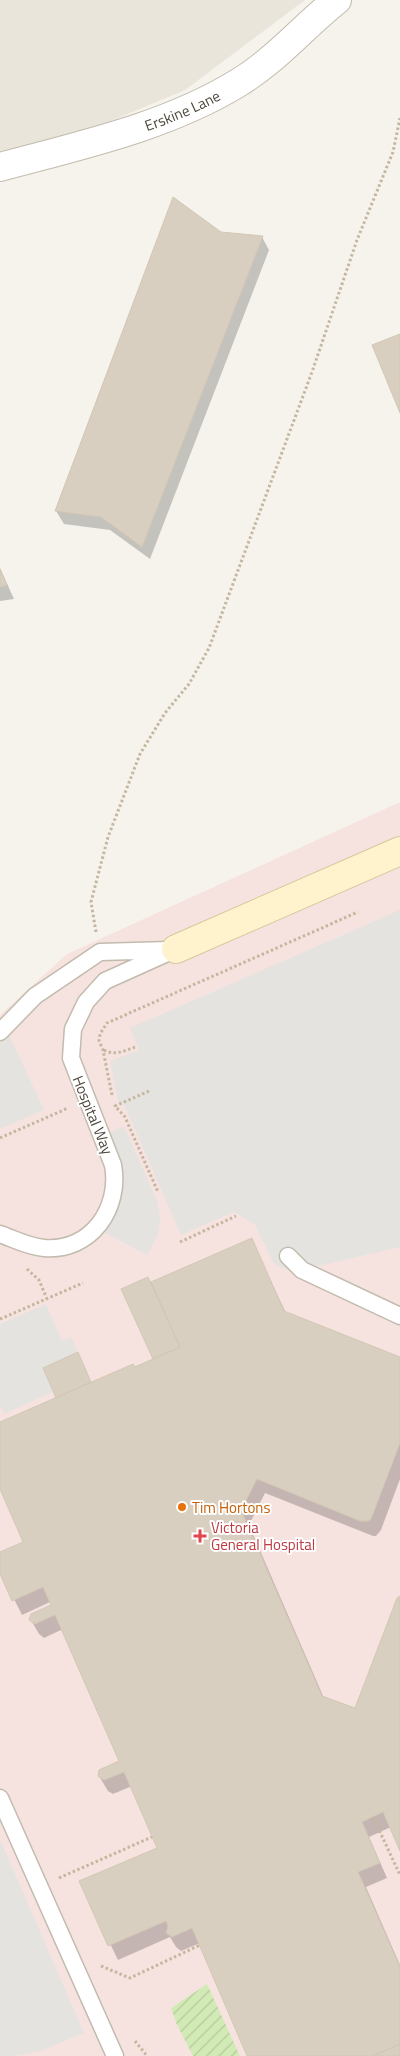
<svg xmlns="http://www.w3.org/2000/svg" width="400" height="2056" font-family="'Titillium Web',sans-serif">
<defs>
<pattern id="garden-furrows" width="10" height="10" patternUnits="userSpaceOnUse" patternTransform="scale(1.25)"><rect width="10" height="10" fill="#d2eab5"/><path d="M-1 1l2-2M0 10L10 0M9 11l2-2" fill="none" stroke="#b6ca9c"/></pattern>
</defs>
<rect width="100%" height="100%" fill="#f6f3ec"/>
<path fill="#eae5da" d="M 0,0 L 305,0 L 185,90 L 56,144 L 0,152 Z"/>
<path fill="#f6e3e0" d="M 400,802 L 400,2056 L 0,2056 L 0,1015 L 67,954 Z"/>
<path fill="url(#garden-furrows)" d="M 207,1984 L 240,2056 L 193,2056 L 177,2025 L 171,2008 Z"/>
<path fill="#e5e3e0" d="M 400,910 L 400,1247 L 293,1272 L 279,1267 L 273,1262 L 255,1225 L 234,1212 L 181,1235 L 124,1105 L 118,1101 L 110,1061 L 139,1050 L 130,1028 Z
M 5,1026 L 44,1110 L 0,1129 L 0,1032 Z
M 124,1126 L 158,1203 L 160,1219 L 158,1235 L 147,1255 L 96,1228 L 112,1203 L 102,1136 Z
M 46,1304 L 62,1341 L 71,1337 L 89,1376 L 4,1414 L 0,1405 L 0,1324 Z
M 0,1839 L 84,2033 L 41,2051 L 15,2056 L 0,2056 Z"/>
<path fill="#0003" d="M 221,233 L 262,237 L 269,250 L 150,559 L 110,530 L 64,524 L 56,511 Z
M 0,568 L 14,599 L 0,601 Z
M 251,1240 L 286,1313 L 400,1358 L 400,1479 L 381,1530 L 376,1536 L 373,1536 L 265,1493 L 249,1525 L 324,1698 L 356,1710 L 400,1597 L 400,1847 L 391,1827 L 369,1837 L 387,1878 L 366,1887 L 400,1965 L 400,2056 L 249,2056 L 200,1943 L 181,1951 L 176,1947 L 170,1937 L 118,1960 L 80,1882 L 159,1848 L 132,1786 L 113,1794 L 108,1791 L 99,1776 L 121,1762 L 63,1629 L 44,1638 L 39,1634 L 31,1620 L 52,1606 L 50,1602 L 22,1615 L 0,1571 L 0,1553 L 25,1542 L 0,1486 L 0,1423 L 58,1398 L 80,1358 L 91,1383 L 155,1359 L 151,1283 Z"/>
<path fill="#d8cfc1" stroke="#d3c7b4" d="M 173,197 L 221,232 L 263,236 L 142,547 L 101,517 L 55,511 Z
M 400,334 L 400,413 L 372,345 Z
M 0,569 L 7,585 L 0,587 Z
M 252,1238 L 284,1311 L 400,1357 L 400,1443 L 371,1519 L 368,1521 L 360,1521 L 257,1479 L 241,1510 L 322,1696 L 355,1708 L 397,1598 L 400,1596 L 400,1851 L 383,1812 L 362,1822 L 380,1863 L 358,1872 L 400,1967 L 400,2044 L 373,2056 L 247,2056 L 192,1928 L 172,1937 L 166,1933 L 168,1926 L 166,1921 L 108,1946 L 79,1881 L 157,1848 L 124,1772 L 104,1780 L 98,1776 L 99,1770 L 119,1761 L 55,1615 L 35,1624 L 29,1620 L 31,1614 L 51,1605 L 43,1587 L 12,1601 L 0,1574 L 0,1552 L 23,1542 L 0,1489 L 0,1422 L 133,1364 L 135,1367 L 180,1347 L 151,1282 Z
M 148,1277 L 180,1347 L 153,1359 L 121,1289 Z
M 78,1352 L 91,1382 L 56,1398 L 43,1368 Z
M 400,2044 L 400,2056 L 373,2056 L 377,2054 Z"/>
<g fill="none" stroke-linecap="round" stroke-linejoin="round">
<g stroke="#c2bbae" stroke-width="19">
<path id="lane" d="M 0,1032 L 35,996 L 100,952 L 169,950
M 0,1234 C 14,1239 29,1247 44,1248 C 91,1252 121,1208 113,1165 L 71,1058 L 73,1029 L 86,1002 L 105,981 L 176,949
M 288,1256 L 302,1270 L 400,1316
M 0,1798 L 115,2056"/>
</g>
<g stroke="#c2bbae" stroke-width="30">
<g id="street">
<path id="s1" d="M 0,167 C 81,145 166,127 238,83 C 276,60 303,27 337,0"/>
</g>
</g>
<g stroke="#d6c79b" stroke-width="30">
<path id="secondary" d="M 176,949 L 400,851"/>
</g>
<path stroke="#c4b79f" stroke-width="3" stroke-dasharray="2.5 2.5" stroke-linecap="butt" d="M 96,932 L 91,902 L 108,837 L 140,754 L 165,713 L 189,684 L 209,648 L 312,372 L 357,240 L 393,152 L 400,118
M 104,1050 C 114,1056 124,1051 135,1047
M 149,1091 L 115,1106 L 125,1117 L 158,1192
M 112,1095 L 103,1050 L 99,1041 L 100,1034 L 107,1023 L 358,912
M 0,1138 L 68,1108
M 180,1242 L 236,1216
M 27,1269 L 39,1280 L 47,1299
M 0,1319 L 83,1283
M 373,1817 L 400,1875
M 59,1878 L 152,1837
M 101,1966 L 130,1978 L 200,1945
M 135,2041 L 147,2056"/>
<use href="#lane" stroke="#fff" stroke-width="16"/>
<use href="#street" stroke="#fff" stroke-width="28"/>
<use href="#secondary" stroke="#fff3cd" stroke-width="28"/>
</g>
<circle fill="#e8710a" stroke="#fff" stroke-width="2" cx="182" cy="1507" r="5"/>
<path fill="#e0444e" stroke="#fff" stroke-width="2" d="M197.5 1528.5h5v5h5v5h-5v5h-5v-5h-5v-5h5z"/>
<g text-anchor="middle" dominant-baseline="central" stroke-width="4" stroke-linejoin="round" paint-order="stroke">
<g font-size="15" fill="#4b4439" stroke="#fff">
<text stroke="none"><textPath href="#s1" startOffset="191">Erskine Lane</textPath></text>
<text transform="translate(93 1115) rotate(68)">Hospital Way</text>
</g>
<g font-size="15" fill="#c56008" stroke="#fff" text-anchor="start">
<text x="192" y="1507">Tim Hortons</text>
</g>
<g font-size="15" fill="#be3a42" stroke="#fff" text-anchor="start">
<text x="211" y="1527">Victoria<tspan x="211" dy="17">General Hospital</tspan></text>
</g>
</g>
</svg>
